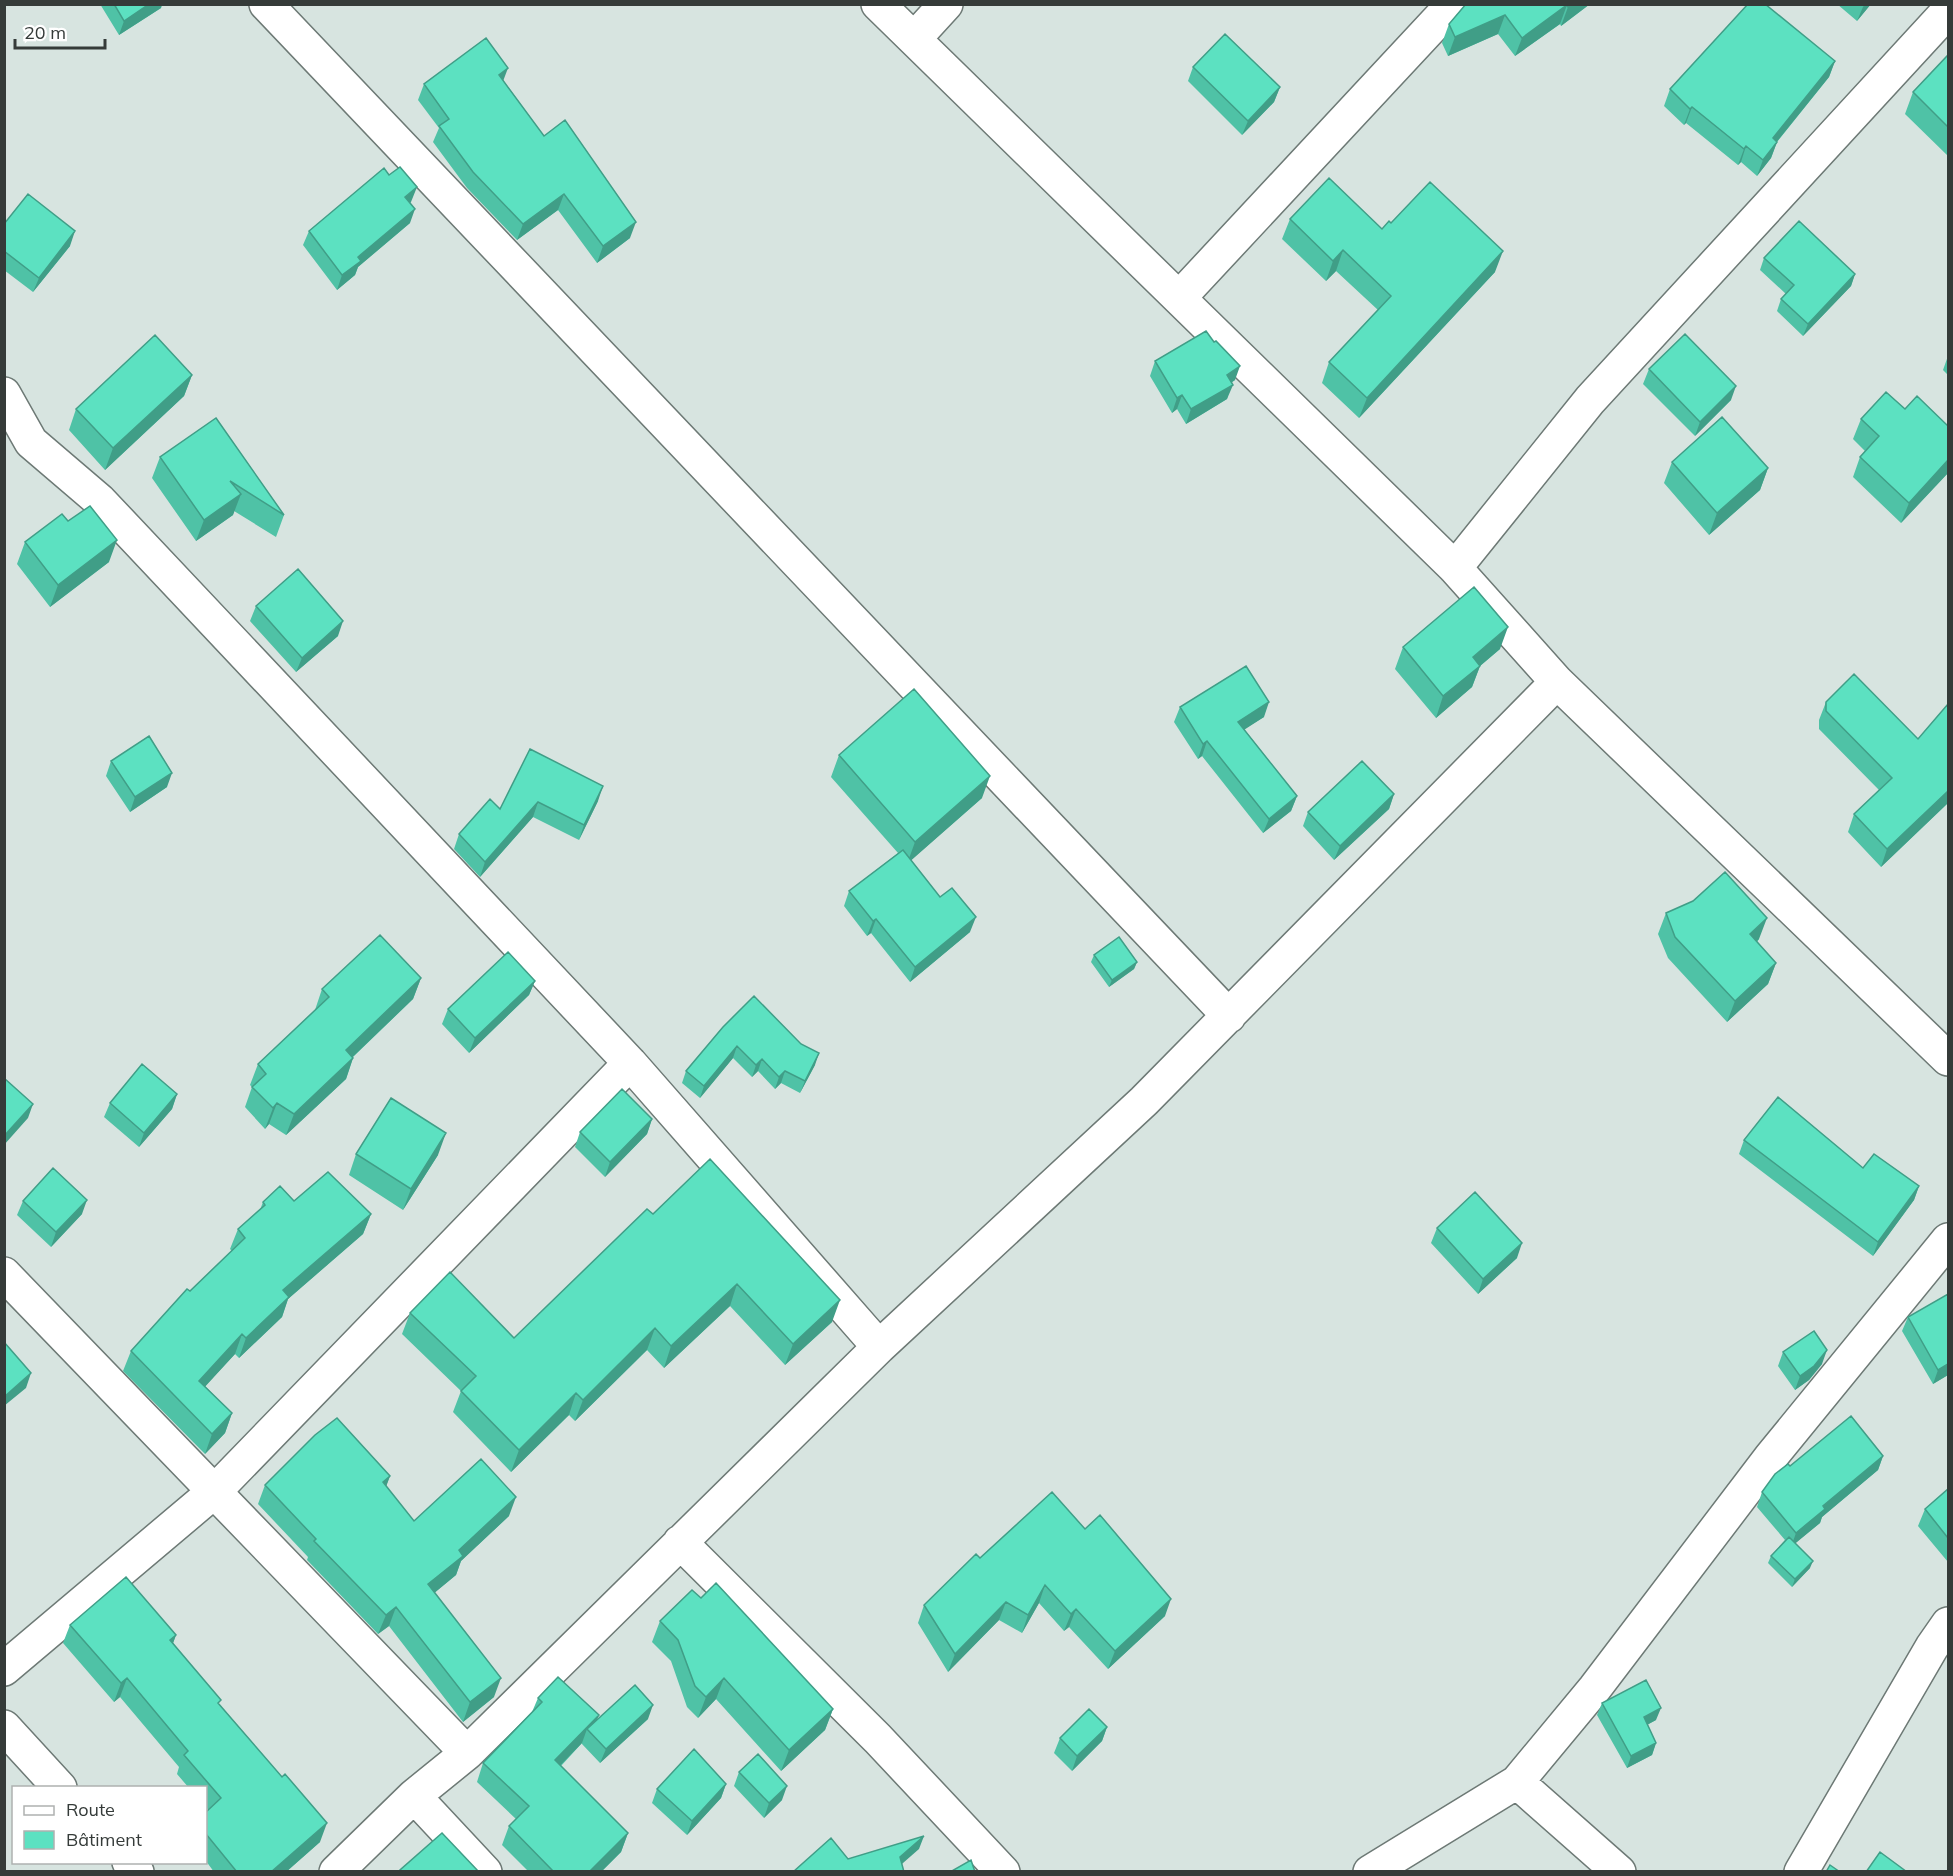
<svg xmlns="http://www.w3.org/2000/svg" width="1953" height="1876" font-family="Mulish,sans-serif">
<rect width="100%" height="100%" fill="#d7e4e0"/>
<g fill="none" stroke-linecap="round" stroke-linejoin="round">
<g stroke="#6d7975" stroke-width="36">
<path id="street" d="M 266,4 L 1229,1016
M 878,4 L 1455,568 L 1557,682 L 1948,1059
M 914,39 L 946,4
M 1179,298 L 1453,4
M 4,394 L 31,442 L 100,501 L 630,1063
M 1455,568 L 1590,400 L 1948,11
M 4,1274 L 467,1753
M 680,1542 L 878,1739 L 1003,1872
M 4,1669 L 216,1490 L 630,1063 L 879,1347
M 4,1727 L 60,1788
M 1517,1782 L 1619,1872
M 414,1796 L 485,1872
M 129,1862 L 137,1872
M 336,1872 L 414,1796 L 467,1753 L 879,1347 L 1144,1101 L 1557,682
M 1370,1872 L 1517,1782 L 1595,1688 L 1770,1458 L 1948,1240
M 1801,1872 L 1932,1647 L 1948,1624"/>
</g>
<use href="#street" stroke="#fff" stroke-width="33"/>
</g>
<path fill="#4fc2a6" d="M 100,4 L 162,4 L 161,8 L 119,35 Z
M 1466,4 L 1590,4 L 1561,26 L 1560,24 L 1515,56 L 1498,34 L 1448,56 L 1442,43 L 1449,24 Z
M 1837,4 L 1871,4 L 1857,21 Z
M 1948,55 L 1948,156 L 1905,114 L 1913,92 Z
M 1835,61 L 1829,77 L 1777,142 L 1771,158 L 1757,176 L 1741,162 L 1738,165 L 1686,123 L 1684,125 L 1664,106 L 1670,89 Z
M 1193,67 L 1280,87 L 1274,102 L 1242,135 L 1188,81 Z
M 503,80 L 544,136 L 630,238 L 597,263 L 558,210 L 517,240 L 467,188 L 433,142 L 439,128 L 418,100 L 424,84 Z
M 411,202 L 410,203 L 410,223 L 358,267 L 355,275 L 337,290 L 303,245 L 309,231 Z
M 1290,219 L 1382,229 L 1391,223 L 1495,272 L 1359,418 L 1322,383 L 1329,362 L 1378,310 L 1336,271 L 1326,281 L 1282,239 Z
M 4,224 L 70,246 L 33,292 L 4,270 Z
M 1764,258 L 1855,274 L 1851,286 L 1803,336 L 1777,311 L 1781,299 L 1786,294 L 1760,270 Z
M 1948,356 L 1948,375 L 1943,370 Z
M 1155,361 L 1235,380 L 1231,383 L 1227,399 L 1186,424 L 1177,409 L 1172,413 L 1150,376 Z
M 1649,369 L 1731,400 L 1695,436 L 1643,384 Z
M 192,375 L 184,396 L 105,470 L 69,430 L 76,409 Z
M 1905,409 L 1948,426 L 1948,473 L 1901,523 L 1853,477 L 1860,457 L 1865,451 L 1853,439 L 1861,419 Z
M 216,418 L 284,515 L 276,537 L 234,511 L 233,515 L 196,541 L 152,478 L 160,457 Z
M 1672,462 L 1768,468 L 1760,490 L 1709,535 L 1664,483 Z
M 68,521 L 109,562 L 50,607 L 17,564 L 25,542 Z
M 256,606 L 338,636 L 296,672 L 250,621 Z
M 1403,647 L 1500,649 L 1480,666 L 1472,687 L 1436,718 L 1395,669 Z
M 1826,702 L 1918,739 L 1948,704 L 1948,803 L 1881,867 L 1848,832 L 1854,814 L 1879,790 L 1819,729 L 1819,720 Z
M 1180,707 L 1264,717 L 1244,729 L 1297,796 L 1291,811 L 1263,833 L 1202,756 L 1198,759 L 1174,722 Z
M 530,749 L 598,801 L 579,840 L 533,817 L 480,877 L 454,849 L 459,834 L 500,809 Z
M 839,755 L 982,798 L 911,860 L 940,897 L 970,932 L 910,982 L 871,933 L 867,936 L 844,906 L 849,891 L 898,853 L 831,777 Z
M 111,761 L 167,787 L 130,812 L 106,776 Z
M 1394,794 L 1389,809 L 1334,860 L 1303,826 L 1308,812 Z
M 1666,913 L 1759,939 L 1757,942 L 1776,963 L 1768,984 L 1727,1022 L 1668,958 L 1658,934 Z
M 1094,955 L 1137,962 L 1134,969 L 1109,987 L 1091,962 Z
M 421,978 L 413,999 L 353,1057 L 353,1058 L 346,1079 L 286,1135 L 269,1124 L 265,1129 L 245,1107 L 252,1087 L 250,1085 L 258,1064 L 315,1010 L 322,989 Z
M 535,981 L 529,995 L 469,1053 L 442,1024 L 448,1009 Z
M 723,1027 L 815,1065 L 800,1093 L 781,1083 L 775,1089 L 758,1071 L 752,1077 L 733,1058 L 700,1098 L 682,1083 L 686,1071 Z
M 177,1094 L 172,1109 L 139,1147 L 104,1117 L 110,1103 Z
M 652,1119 L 647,1134 L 605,1177 L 575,1147 L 580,1132 Z
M 1744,1140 L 1863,1168 L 1919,1186 L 1914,1200 L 1873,1256 L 1739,1154 Z
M 356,1154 L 438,1155 L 403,1210 L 349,1175 Z
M 23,1201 L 82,1214 L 51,1247 L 17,1215 Z
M 294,1201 L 371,1214 L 363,1234 L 288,1299 L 282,1317 L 239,1358 L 235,1354 L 205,1386 L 232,1413 L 225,1433 L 205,1454 L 123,1371 L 131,1351 L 232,1251 L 230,1249 L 238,1229 L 260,1210 L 263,1202 Z
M 653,1214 L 832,1322 L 785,1365 L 730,1306 L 664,1368 L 647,1350 L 575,1421 L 569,1415 L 511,1472 L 453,1412 L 461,1391 L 402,1334 L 410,1313 L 514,1338 Z
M 1437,1228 L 1517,1258 L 1478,1294 L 1431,1243 Z
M 1908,1317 L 1948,1375 L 1933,1384 L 1902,1331 Z
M 1783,1352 L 1822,1364 L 1809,1380 L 1795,1390 L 1778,1366 Z
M 1883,1456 L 1878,1470 L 1822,1517 L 1820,1523 L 1795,1543 L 1810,1568 L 1792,1587 L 1768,1563 L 1771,1556 L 1785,1540 L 1757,1507 L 1762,1492 L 1790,1466 Z
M 390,1476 L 386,1486 L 414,1521 L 509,1516 L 461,1561 L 456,1575 L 434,1593 L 494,1697 L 463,1722 L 389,1626 L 378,1634 L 307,1560 L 308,1557 L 258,1504 L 265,1485 Z
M 1948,1489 L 1948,1562 L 1918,1526 L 1925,1509 Z
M 980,1558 L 1165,1616 L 1108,1669 L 1069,1627 L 1064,1631 L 1039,1603 L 1022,1633 L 999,1620 L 948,1672 L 918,1623 L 924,1605 Z
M 701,1598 L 833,1709 L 825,1730 L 781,1771 L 716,1699 L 698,1718 L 687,1707 L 671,1661 L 652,1642 L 660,1621 Z
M 70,1625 L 176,1635 L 173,1643 L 320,1842 L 286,1872 L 214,1872 L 206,1861 L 206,1812 L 208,1810 L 206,1806 L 206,1788 L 189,1788 L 177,1774 L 179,1767 L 120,1697 L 114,1702 L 63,1643 Z
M 538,1698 L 599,1715 L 596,1721 L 648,1719 L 600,1763 L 582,1744 L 582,1743 L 561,1766 L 628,1833 L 621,1852 L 601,1872 L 529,1872 L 502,1845 L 509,1826 L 516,1819 L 477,1782 L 483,1763 L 532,1712 Z
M 1602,1703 L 1656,1720 L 1647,1725 L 1656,1743 L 1652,1755 L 1627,1768 L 1597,1715 Z
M 1107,1727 L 1102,1741 L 1072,1771 L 1054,1753 L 1060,1738 Z
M 739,1772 L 782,1800 L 764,1818 L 734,1786 Z
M 726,1784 L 721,1798 L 687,1835 L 652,1803 L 657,1789 Z"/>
<path fill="#409e87" d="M 149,4 L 162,4 L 161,8 L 119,35 L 124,21 Z
M 1571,4 L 1590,4 L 1561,26 L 1568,7 Z
M 1865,4 L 1871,4 L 1857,21 L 1863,7 Z
M 1567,5 L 1560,24 L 1515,56 L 1522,38 Z
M 1505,15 L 1498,34 L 1448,56 L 1455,37 Z
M 1835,61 L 1829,77 L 1767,154 L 1773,138 Z
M 508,68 L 502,84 L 499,75 Z
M 1280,87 L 1274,102 L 1242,135 L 1248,121 Z
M 1692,107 L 1686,123 L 1684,125 L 1690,109 Z
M 1777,142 L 1771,158 L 1757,176 L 1763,160 Z
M 1746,146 L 1741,162 L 1738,165 L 1744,149 Z
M 417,187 L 411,202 L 400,211 L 405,197 Z
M 564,194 L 558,210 L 517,240 L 523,224 Z
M 415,209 L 410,223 L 358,267 L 355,275 L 337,290 L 342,275 L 358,257 Z
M 636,222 L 630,238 L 597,263 L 603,246 Z
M 75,231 L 70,246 L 33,292 L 39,278 Z
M 1343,250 L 1336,271 L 1326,281 L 1333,261 Z
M 1503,251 L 1495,272 L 1359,418 L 1367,398 Z
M 1855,274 L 1851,286 L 1803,336 L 1808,324 Z
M 1240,366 L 1235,380 L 1221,389 L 1227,375 Z
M 192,375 L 184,396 L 105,470 L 113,448 Z
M 1233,385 L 1227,399 L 1186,424 L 1191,409 Z
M 1736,386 L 1731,400 L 1695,436 L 1700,422 Z
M 1182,395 L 1177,409 L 1172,413 L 1177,398 Z
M 1948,460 L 1948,473 L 1901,523 L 1909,503 Z
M 1768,468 L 1760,490 L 1709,535 L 1717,513 Z
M 241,494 L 233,515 L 196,541 L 204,520 Z
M 117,540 L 109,562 L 50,607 L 58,585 Z
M 343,621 L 338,636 L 296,672 L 302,658 Z
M 1508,627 L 1500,649 L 1480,666 L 1472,687 L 1436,718 L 1443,696 L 1473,657 Z
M 1269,702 L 1264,717 L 1233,737 L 1238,722 Z
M 1207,741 L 1202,756 L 1198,759 L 1203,744 Z
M 172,773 L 167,787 L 130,812 L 135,797 Z
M 990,776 L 982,798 L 907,864 L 915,842 Z
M 603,786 L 598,801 L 579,840 L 584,825 Z
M 1948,791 L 1948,803 L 1881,867 L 1887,849 Z
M 1394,794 L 1389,809 L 1334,860 L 1340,846 Z
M 1297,796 L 1291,811 L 1263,833 L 1269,819 Z
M 538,802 L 533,817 L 480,877 L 485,862 Z
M 976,917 L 970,932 L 910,982 L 915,967 Z
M 1767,918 L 1759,939 L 1742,955 L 1750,934 Z
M 876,919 L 871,933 L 867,936 L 873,921 Z
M 1137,962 L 1134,969 L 1109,987 L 1112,980 Z
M 1776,963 L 1768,984 L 1727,1022 L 1735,1001 Z
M 421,978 L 413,999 L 338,1071 L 346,1050 Z
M 535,981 L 529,995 L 469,1053 L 475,1038 Z
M 737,1046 L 733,1058 L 700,1098 L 704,1086 Z
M 819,1053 L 815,1065 L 800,1093 L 805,1081 Z
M 353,1058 L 346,1079 L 286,1135 L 294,1114 Z
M 762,1059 L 758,1071 L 752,1077 L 756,1065 Z
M 785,1071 L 781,1083 L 775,1089 L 779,1077 Z
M 177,1094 L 172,1109 L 139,1147 L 144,1133 Z
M 277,1103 L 269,1124 L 265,1129 L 273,1108 Z
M 33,1104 L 28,1118 L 4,1145 L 4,1136 Z
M 652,1119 L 647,1134 L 605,1177 L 610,1162 Z
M 446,1133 L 438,1155 L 403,1210 L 411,1189 Z
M 1919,1186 L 1914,1200 L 1873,1256 L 1878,1242 Z
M 87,1200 L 82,1214 L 51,1247 L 56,1232 Z
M 371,1214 L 363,1234 L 288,1299 L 282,1317 L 239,1358 L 246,1338 L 283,1290 Z
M 1522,1243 L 1517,1258 L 1478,1294 L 1483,1279 Z
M 737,1284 L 730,1306 L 664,1368 L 671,1346 Z
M 840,1300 L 832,1322 L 785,1365 L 793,1344 Z
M 655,1328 L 647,1350 L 575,1421 L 583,1400 Z
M 242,1334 L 235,1354 L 192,1401 L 199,1381 Z
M 1827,1350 L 1822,1364 L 1809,1380 L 1795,1390 L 1800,1376 Z
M 1948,1364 L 1948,1375 L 1933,1384 L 1938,1370 Z
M 31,1373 L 26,1388 L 4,1406 L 4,1397 Z
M 576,1393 L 569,1415 L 511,1472 L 519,1450 Z
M 232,1413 L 225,1433 L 205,1454 L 212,1434 Z
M 1883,1456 L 1878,1470 L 1822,1517 L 1820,1523 L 1791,1547 L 1796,1533 L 1823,1506 Z
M 390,1476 L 383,1495 L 383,1482 Z
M 516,1497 L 509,1516 L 461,1561 L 456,1575 L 421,1604 L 428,1584 L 459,1550 Z
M 1813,1561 L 1810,1568 L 1792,1587 L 1795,1579 Z
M 1045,1585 L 1039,1603 L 1022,1633 L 1028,1615 Z
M 1171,1599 L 1165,1616 L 1108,1669 L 1115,1651 Z
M 1006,1602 L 999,1620 L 948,1672 L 955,1654 Z
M 396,1607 L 389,1626 L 378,1634 L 386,1615 Z
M 1076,1609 L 1069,1627 L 1064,1631 L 1071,1614 Z
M 176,1635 L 169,1654 L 170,1640 Z
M 127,1678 L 120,1697 L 114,1702 L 121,1683 Z
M 501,1678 L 494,1697 L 463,1722 L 470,1702 Z
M 724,1678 L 716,1699 L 698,1718 L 706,1697 Z
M 653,1705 L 648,1719 L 600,1763 L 606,1749 Z
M 1661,1708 L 1656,1720 L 1639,1729 L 1644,1717 Z
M 833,1709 L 825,1730 L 781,1771 L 789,1750 Z
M 599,1715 L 591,1734 L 587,1729 L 582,1743 L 548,1778 L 555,1760 Z
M 1107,1727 L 1102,1741 L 1072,1771 L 1077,1756 Z
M 1656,1743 L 1652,1755 L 1627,1768 L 1631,1756 Z
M 726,1784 L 721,1798 L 687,1835 L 692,1821 Z
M 787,1786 L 782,1800 L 764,1818 L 769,1803 Z
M 327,1823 L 320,1842 L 286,1872 L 271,1872 Z
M 628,1833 L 621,1852 L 601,1872 L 589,1872 Z
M 924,1836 L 919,1849 L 895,1870 L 900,1857 Z"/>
<path fill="#5ce1c1" stroke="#409e87" stroke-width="1.5" d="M 114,4 L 149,4 L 124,21 Z
M 1466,4 L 1571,4 L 1568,7 L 1567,5 L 1522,38 L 1505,15 L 1455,37 L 1449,24 Z
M 1748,4 L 1765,4 L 1835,61 L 1773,138 L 1777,142 L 1763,160 L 1746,146 L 1744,149 L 1692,107 L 1690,109 L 1670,89 Z
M 1225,34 L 1280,87 L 1248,121 L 1193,67 Z
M 486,38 L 508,68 L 499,75 L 544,136 L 565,120 L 636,222 L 603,246 L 564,194 L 523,224 L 473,172 L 439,126 L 449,119 L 424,84 Z
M 1948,55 L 1948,127 L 1913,92 Z
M 400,167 L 417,187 L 405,197 L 415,209 L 358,257 L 361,261 L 342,275 L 309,231 L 384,168 L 389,175 Z
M 1329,178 L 1382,229 L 1389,221 L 1391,223 L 1430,182 L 1503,251 L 1367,398 L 1329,362 L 1391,296 L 1343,250 L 1333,261 L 1290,219 Z
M 28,194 L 75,231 L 39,278 L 4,251 L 4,224 Z
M 1799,221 L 1855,274 L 1808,324 L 1781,299 L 1794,285 L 1764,258 Z
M 1206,331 L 1214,342 L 1216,341 L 1240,366 L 1227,375 L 1233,385 L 1191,409 L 1182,395 L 1177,398 L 1155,361 Z
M 1685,334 L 1736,386 L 1700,422 L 1649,369 Z
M 155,335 L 192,375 L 113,448 L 76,409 Z
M 1886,392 L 1905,409 L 1917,396 L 1948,426 L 1948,460 L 1909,503 L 1860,457 L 1879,436 L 1861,419 Z
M 1722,417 L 1768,468 L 1717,513 L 1672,462 Z
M 216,418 L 284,515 L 230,481 L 241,494 L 204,520 L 160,457 Z
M 90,506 L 117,540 L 58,585 L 25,542 L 62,514 L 68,521 Z
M 298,569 L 343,621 L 302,658 L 256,606 Z
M 1474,587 L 1508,627 L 1473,657 L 1480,666 L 1443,696 L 1403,647 Z
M 1246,666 L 1269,702 L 1238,722 L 1297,796 L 1269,819 L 1207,741 L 1203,744 L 1180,707 Z
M 1854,674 L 1918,739 L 1948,704 L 1948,791 L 1887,849 L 1854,814 L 1892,778 L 1826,711 L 1826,702 Z
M 914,689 L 990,776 L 915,842 L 839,755 Z
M 149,736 L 172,773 L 135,797 L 111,761 Z
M 530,749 L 603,786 L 584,825 L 538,802 L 485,862 L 459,834 L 490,799 L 500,809 Z
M 1362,761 L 1394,794 L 1340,846 L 1308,812 Z
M 903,850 L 940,897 L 952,888 L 976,917 L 915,967 L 876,919 L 873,921 L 849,891 Z
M 1725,872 L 1767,918 L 1750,934 L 1776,963 L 1735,1001 L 1675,937 L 1666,913 L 1693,901 Z
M 380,935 L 421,978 L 346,1050 L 353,1058 L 294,1114 L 277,1103 L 273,1108 L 252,1087 L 266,1074 L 258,1064 L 329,997 L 322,989 Z
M 1119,937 L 1137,962 L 1112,980 L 1094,955 Z
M 508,952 L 535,981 L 475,1038 L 448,1009 Z
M 754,996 L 801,1044 L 819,1053 L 805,1081 L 785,1071 L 779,1077 L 762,1059 L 756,1065 L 737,1046 L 704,1086 L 686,1071 L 723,1027 Z
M 142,1064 L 177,1094 L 144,1133 L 110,1103 Z
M 4,1078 L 33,1104 L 4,1136 Z
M 622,1089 L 652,1119 L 610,1162 L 580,1132 Z
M 1778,1097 L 1863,1168 L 1874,1154 L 1919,1186 L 1878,1242 L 1744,1140 Z
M 391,1098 L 446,1133 L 411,1189 L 356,1154 Z
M 710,1159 L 840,1300 L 793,1344 L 737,1284 L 671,1346 L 655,1328 L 583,1400 L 576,1393 L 519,1450 L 461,1391 L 476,1376 L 410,1313 L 450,1272 L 514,1338 L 647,1209 L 653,1214 Z
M 53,1168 L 87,1200 L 56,1232 L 23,1201 Z
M 328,1172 L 371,1214 L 283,1290 L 289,1297 L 246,1338 L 242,1334 L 199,1381 L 232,1413 L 212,1434 L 131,1351 L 187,1289 L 190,1291 L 245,1238 L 238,1229 L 265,1205 L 263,1202 L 280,1186 L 294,1201 Z
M 1475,1192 L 1522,1243 L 1483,1279 L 1437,1228 Z
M 1948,1294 L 1948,1364 L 1938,1370 L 1908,1317 Z
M 1814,1331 L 1827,1350 L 1814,1366 L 1800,1376 L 1783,1352 Z
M 4,1342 L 31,1373 L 4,1397 Z
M 1851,1416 L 1883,1456 L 1823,1506 L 1825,1509 L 1796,1533 L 1762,1492 L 1775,1474 L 1788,1464 L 1790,1466 Z
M 337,1418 L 390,1476 L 383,1482 L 414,1521 L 481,1459 L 516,1497 L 459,1550 L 463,1556 L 428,1584 L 501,1678 L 470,1702 L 396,1607 L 386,1615 L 314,1541 L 316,1539 L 265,1485 L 315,1435 Z
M 1948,1489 L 1948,1538 L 1925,1509 Z
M 1052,1492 L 1085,1529 L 1100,1515 L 1171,1599 L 1115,1651 L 1076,1609 L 1071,1614 L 1045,1585 L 1028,1615 L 1006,1602 L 955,1654 L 924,1605 L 976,1554 L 980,1558 Z
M 1789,1537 L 1813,1561 L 1795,1579 L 1771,1556 Z
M 126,1577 L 176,1635 L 170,1640 L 221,1700 L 218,1703 L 282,1777 L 285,1774 L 327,1823 L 271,1872 L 237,1872 L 206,1834 L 206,1812 L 221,1798 L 184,1755 L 188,1751 L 127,1678 L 121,1683 L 70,1625 Z
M 716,1583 L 833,1709 L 789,1750 L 724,1678 L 706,1697 L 695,1686 L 678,1640 L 660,1621 L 692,1590 L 701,1598 Z
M 558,1677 L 599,1715 L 555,1760 L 628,1833 L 589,1872 L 554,1872 L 509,1826 L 529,1806 L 483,1763 L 542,1702 L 538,1698 Z
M 1646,1680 L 1661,1708 L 1644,1717 L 1656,1743 L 1631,1756 L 1602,1703 Z
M 635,1685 L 653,1705 L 606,1749 L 587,1729 Z
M 1089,1709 L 1107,1727 L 1077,1756 L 1060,1738 Z
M 694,1749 L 726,1784 L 692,1821 L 657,1789 Z
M 758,1754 L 787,1786 L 769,1803 L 739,1772 Z
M 442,1833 L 479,1872 L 401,1872 L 400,1870 Z
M 924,1836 L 900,1857 L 904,1872 L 793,1872 L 831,1838 L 848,1859 Z
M 1880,1852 L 1907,1872 L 1866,1872 Z
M 971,1860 L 975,1872 L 950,1872 Z
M 1830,1865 L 1840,1872 L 1826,1872 Z"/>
<rect width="1953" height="1876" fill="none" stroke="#353b39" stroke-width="12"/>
<rect x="12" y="1786" width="195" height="78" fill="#ffffff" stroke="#aeb1b0" stroke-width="1.5"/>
<rect x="24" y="1806" width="30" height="9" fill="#ffffff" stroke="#aeb1b0" stroke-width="1.5"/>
<text x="66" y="1816" font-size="18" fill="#353b39">Route</text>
<rect x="24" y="1831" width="30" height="18" fill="#5ce1c1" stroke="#aeb1b0" stroke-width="1.5"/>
<text x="66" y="1846" font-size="18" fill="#353b39">Bâtiment</text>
<path d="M15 39v9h90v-9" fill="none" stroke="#353b39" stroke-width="3"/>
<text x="24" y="39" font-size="18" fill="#353b39" stroke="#ffffff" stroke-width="4.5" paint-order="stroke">20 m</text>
</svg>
